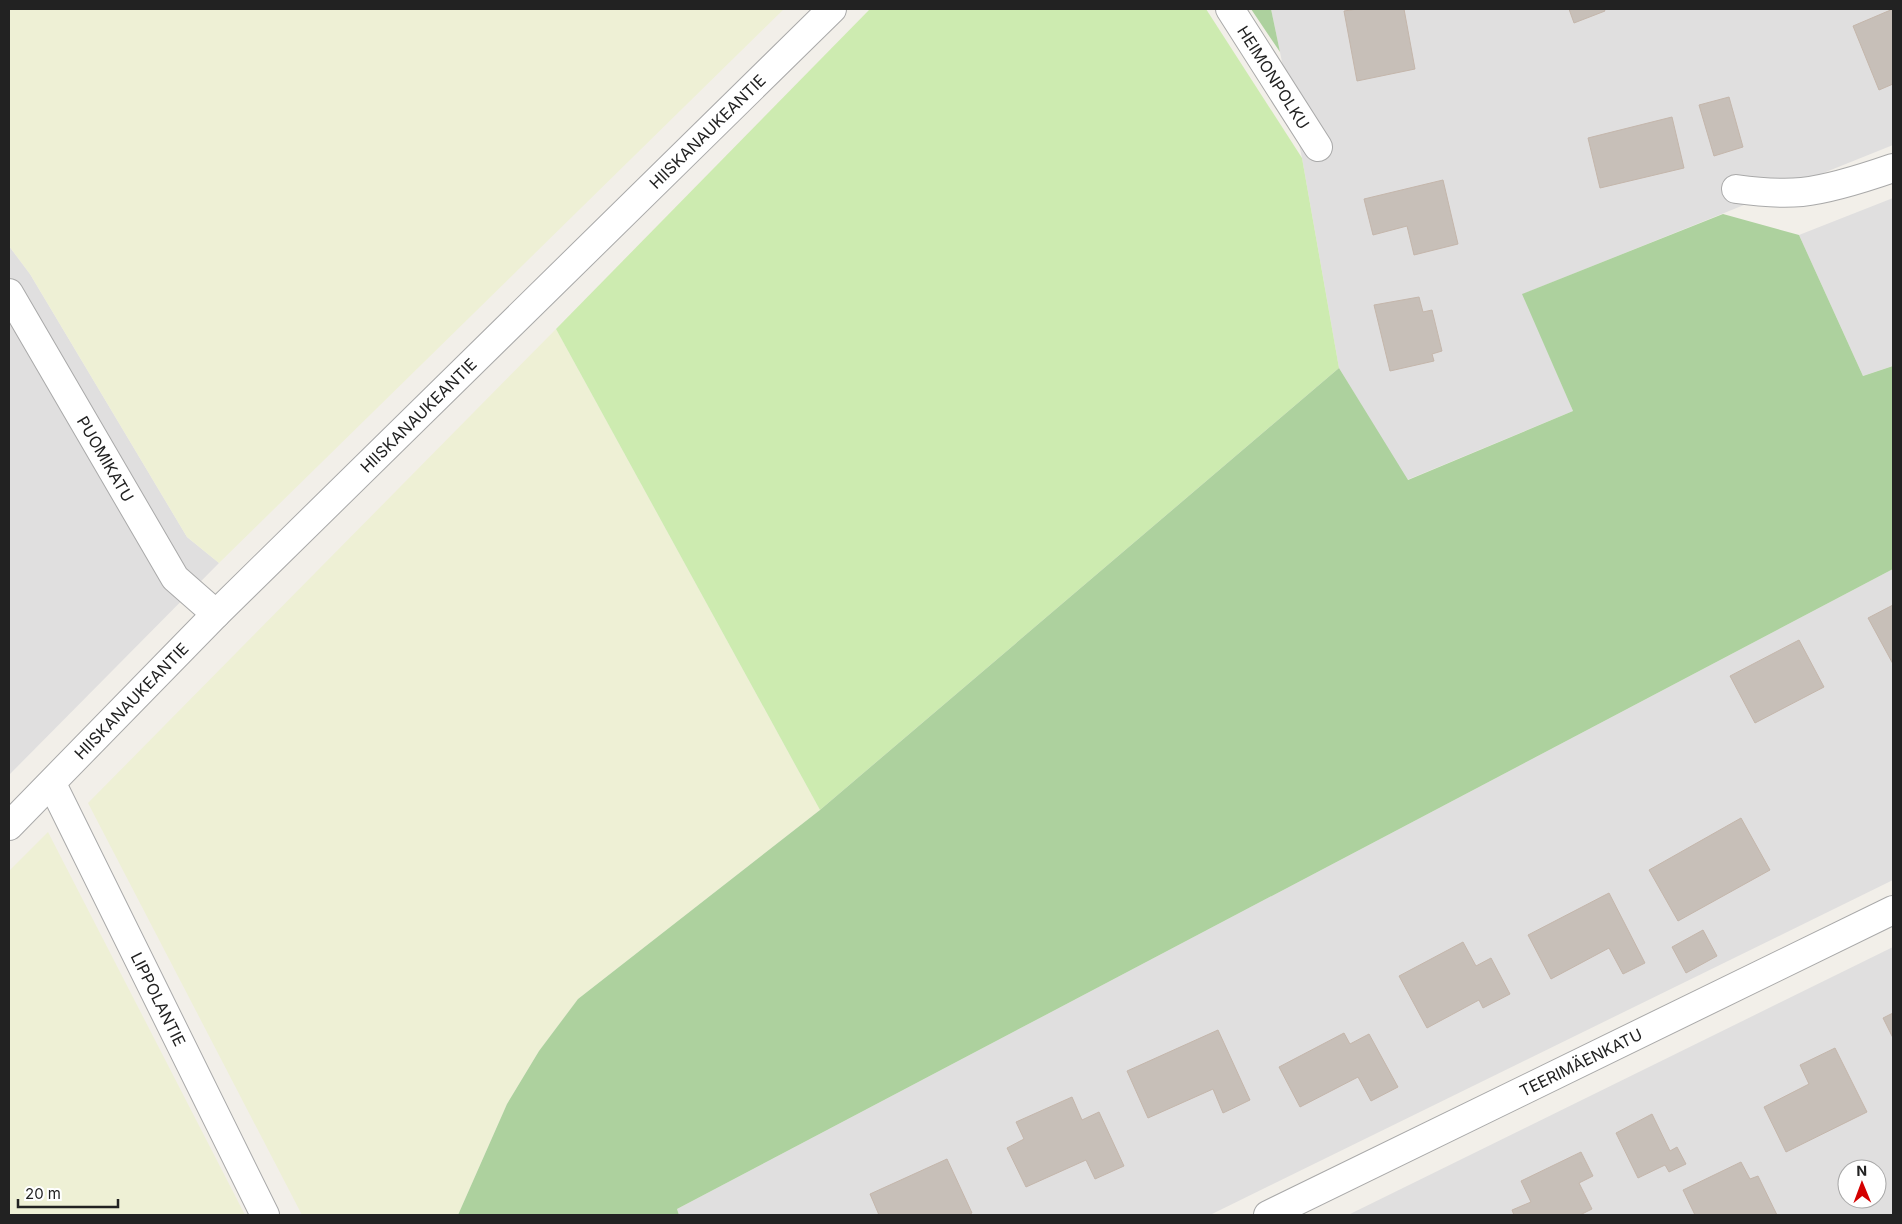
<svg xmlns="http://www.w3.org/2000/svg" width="1902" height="1224" font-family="Inter,sans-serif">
<rect width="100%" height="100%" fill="#f2efe9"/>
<path fill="#e0dfdf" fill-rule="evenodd" d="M 1271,9 L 1893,9 L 1893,145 L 1523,294 L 1573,411 L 1407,480 L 1339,368 L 1302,158 Z
M 1893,198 L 1893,366 L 1863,376 L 1799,235 Z
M 9,246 L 30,274 L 187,537 L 219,563 L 9,775 Z
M 1893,569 L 1893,880 L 1210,1215 L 679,1215 L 677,1209 Z
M 1893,947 L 1893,1215 L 1348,1215 ZM 1847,1169 L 1877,1169 L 1877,1199 L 1847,1199 Z"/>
<path fill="#eef0d5" d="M 9,9 L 784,9 L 219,563 L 187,537 L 30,274 L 9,246 Z
M 556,329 L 820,810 L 578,999 L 539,1051 L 507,1104 L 458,1215 L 302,1215 L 88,803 Z
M 48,832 L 245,1215 L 9,1215 L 9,871 Z"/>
<path fill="#cdebb0" d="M 870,9 L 1206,9 L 1302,158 L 1339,368 L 820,810 L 556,329 Z"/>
<path fill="#add19e" d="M 1251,9 L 1271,9 L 1280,52 Z
M 1723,214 L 1799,235 L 1863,376 L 1893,366 L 1893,569 L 677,1209 L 679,1215 L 458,1215 L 507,1104 L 539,1051 L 578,999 L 820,810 L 1339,368 L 1408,480 L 1573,411 L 1522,294 Z"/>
<path fill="#c7bfb8" stroke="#c4b6ab" d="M 1357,9 L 1404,9 L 1415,69 L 1357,81 L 1344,11 Z
M 1569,9 L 1604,9 L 1605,11 L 1574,23 Z
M 1893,9 L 1893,84 L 1879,90 L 1853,26 Z
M 1729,97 L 1743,147 L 1714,156 L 1699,105 Z
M 1672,117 L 1684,168 L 1600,188 L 1588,138 Z
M 1443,180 L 1458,244 L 1414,255 L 1407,226 L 1373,235 L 1364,199 Z
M 1419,297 L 1423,312 L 1432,310 L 1442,351 L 1432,354 L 1434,361 L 1390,371 L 1374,305 Z
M 1893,605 L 1893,664 L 1868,618 Z
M 1799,640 L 1824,687 L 1755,723 L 1730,676 Z
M 1741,818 L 1770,870 L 1678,921 L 1649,870 Z
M 1609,893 L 1645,963 L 1623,974 L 1609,948 L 1551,979 L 1528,935 Z
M 1703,930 L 1717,956 L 1686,973 L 1672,947 Z
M 1463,942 L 1476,966 L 1491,958 L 1510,994 L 1483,1008 L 1479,1000 L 1427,1028 L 1399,976 Z
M 1893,1013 L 1893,1038 L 1883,1018 Z
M 1218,1030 L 1250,1100 L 1223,1113 L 1213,1089 L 1148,1118 L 1127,1071 Z
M 1344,1033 L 1350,1044 L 1369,1034 L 1398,1087 L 1371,1101 L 1358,1077 L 1300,1107 L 1279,1067 Z
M 1835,1048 L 1867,1112 L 1786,1152 L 1764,1107 L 1809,1084 L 1800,1065 Z
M 1072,1097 L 1082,1120 L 1099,1112 L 1124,1166 L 1095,1179 L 1086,1160 L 1026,1187 L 1007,1148 L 1024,1139 L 1016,1122 Z
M 1652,1114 L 1670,1151 L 1677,1147 L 1686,1164 L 1669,1172 L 1665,1165 L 1638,1178 L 1616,1133 Z
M 1581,1152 L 1593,1176 L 1579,1183 L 1592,1209 L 1580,1215 L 1514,1215 L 1512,1210 L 1531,1202 L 1521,1181 Z
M 947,1159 L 972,1213 L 968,1215 L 879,1215 L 870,1194 Z
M 1741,1162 L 1750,1179 L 1758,1176 L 1777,1215 L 1695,1215 L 1683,1190 Z"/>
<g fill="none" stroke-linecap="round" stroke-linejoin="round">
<g stroke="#a9a9a9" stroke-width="30">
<g id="street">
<path id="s1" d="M 1230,9 L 1318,147"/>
<path d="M 1736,189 C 1758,192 1780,194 1802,192 C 1830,189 1867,177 1893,168"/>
<path id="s2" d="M 9,293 L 175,578 L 216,614"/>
<path id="s3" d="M 52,784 L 265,1215"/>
<path id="s4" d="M 9,826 L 216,614 L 832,9"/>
<path id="s5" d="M 1268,1215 L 1893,910"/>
</g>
</g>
<use href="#street" stroke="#fff" stroke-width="28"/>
</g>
<g text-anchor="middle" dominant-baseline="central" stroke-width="4" stroke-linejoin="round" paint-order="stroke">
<g font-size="16" fill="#222" stroke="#fff">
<text stroke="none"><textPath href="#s1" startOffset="81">HEIMONPOLKU</textPath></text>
<text stroke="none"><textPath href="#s4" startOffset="985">HIISKANAUKEANTIE</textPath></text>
<text stroke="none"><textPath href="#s4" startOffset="580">HIISKANAUKEANTIE</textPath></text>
<text stroke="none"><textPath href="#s2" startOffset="192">PUOMIKATU</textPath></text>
<text stroke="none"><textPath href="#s4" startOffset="175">HIISKANAUKEANTIE</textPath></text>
<text stroke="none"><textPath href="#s3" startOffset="240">LIPPOLANTIE</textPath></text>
<text stroke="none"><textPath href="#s5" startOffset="348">TEERIMÄENKATU</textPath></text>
</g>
</g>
<rect width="1902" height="1224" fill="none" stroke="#222222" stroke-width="20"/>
<g transform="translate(1862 1184) rotate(359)"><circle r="24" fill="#ffffff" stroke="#a7a7a7"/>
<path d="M0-4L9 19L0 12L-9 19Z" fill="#d40000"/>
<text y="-8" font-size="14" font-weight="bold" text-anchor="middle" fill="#222222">N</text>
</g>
<path d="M18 1199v8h100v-8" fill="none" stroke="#222222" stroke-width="2.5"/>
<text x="25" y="1199" font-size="15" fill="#222222" stroke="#ffffff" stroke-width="4" paint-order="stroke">20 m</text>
</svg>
